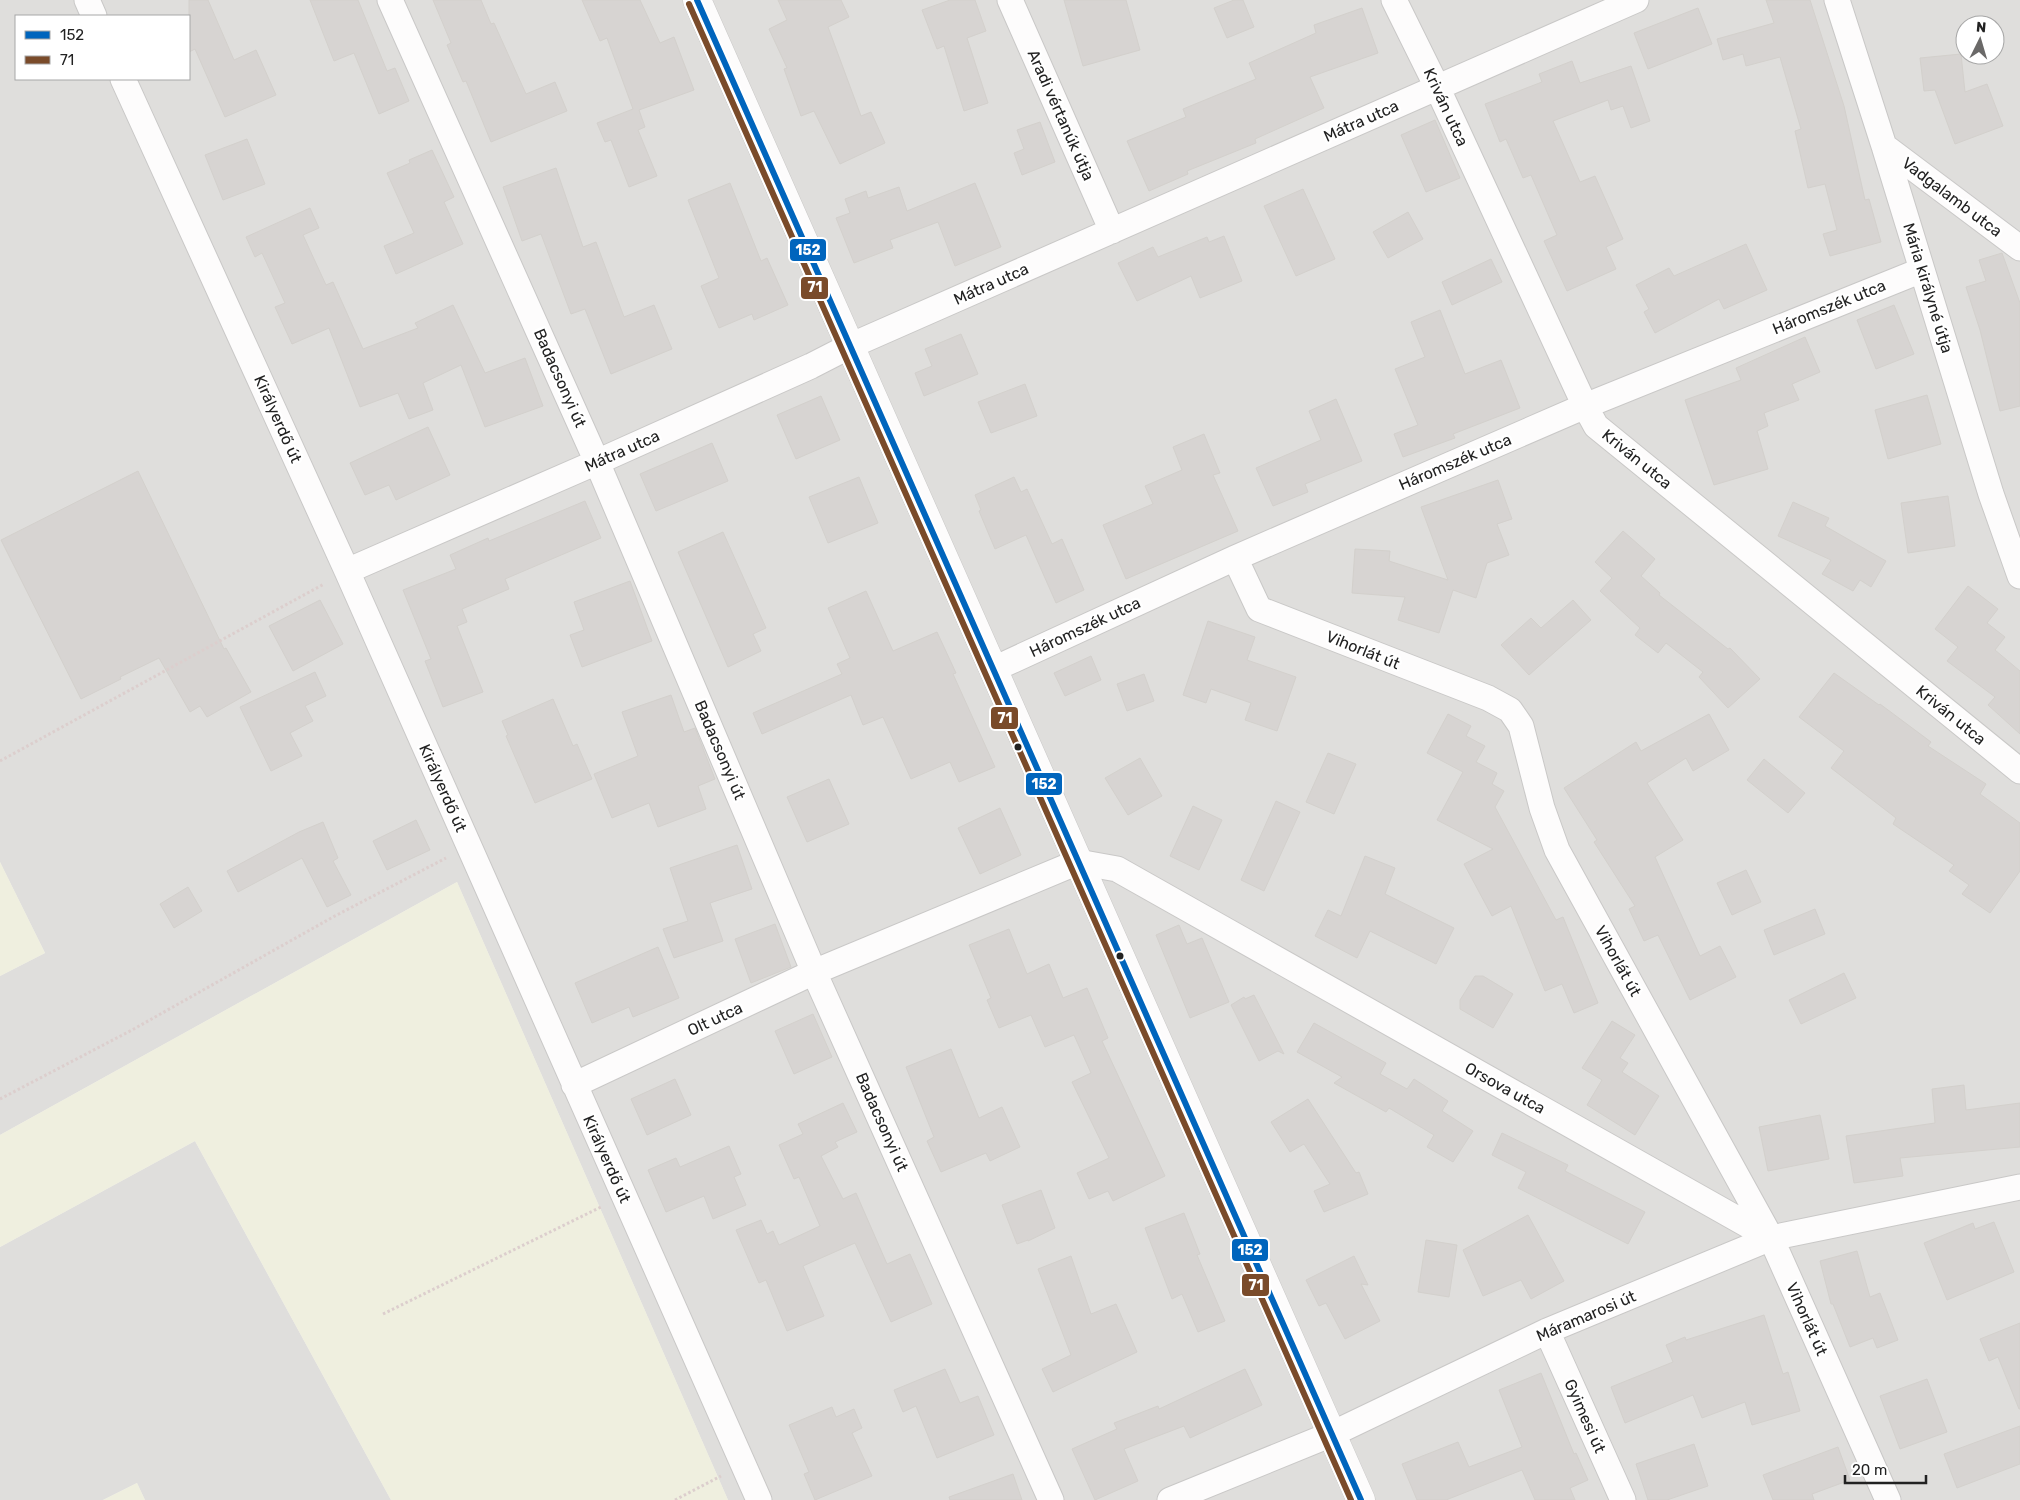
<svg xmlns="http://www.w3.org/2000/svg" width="2020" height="1500" font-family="Rubik,sans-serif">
<rect width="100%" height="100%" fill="#f0eeeb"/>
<path fill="#dfdedc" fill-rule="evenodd" d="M 0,0 L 2020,0 L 2020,1500 L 728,1500 L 457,882 L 0,1135 L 0,976 L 45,953 L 0,862 ZM 16,16 L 189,16 L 189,79 L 16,79 ZM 1965,25 L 1995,25 L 1995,55 L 1965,55 Z
M 195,1141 L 391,1500 L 145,1500 L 137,1483 L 103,1500 L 0,1500 L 0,1247 Z"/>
<path fill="#efefdf" d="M 0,862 L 45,953 L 0,976 Z
M 457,882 L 728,1500 L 391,1500 L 195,1141 L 0,1247 L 0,1135 Z
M 137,1483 L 145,1500 L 103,1500 Z"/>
<path fill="#d7d4d2" stroke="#d3d0cc" d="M 189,0 L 208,0 L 234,60 L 256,50 L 276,95 L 225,117 L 195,49 L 189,52 Z
M 310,0 L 358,0 L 387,71 L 395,68 L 409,101 L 379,114 L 354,53 L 334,61 Z
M 433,0 L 481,0 L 491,24 L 494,23 L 526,94 L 555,82 L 567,111 L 491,142 L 466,81 L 463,82 L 447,45 L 451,43 Z
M 582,0 L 640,0 L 660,43 L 674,37 L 694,90 L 639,110 L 645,127 L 638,130 L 657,176 L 629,187 L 611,140 L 605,142 L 597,123 L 633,109 L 607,38 L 600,41 Z
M 778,0 L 841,0 L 849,17 L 828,27 L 861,116 L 871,112 L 885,143 L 840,164 L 814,111 L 801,116 L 784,69 L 787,68 L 769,29 L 787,20 Z
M 950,0 L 975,0 L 986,31 L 967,38 L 988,103 L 964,111 L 944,46 L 937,49 L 922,10 Z
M 1064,0 L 1126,0 L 1140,50 L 1083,66 Z
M 1234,0 L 1243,0 L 1254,27 L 1227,38 L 1214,8 Z
M 1766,0 L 1810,0 L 1844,106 L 1865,200 L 1869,199 L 1881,242 L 1830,256 L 1823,234 L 1837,230 L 1825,184 L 1808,188 L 1795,131 L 1801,129 L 1780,57 L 1746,66 L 1743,54 L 1723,60 L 1717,39 L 1774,23 Z
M 1362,8 L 1378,53 L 1310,77 L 1324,108 L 1255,139 L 1256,143 L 1187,171 L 1188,174 L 1149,191 L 1127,141 L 1186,117 L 1183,109 L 1256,79 L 1249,63 L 1316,33 L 1314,25 Z
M 1698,8 L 1712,44 L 1648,69 L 1634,33 Z
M 1961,54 L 1965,92 L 1987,84 L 2003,126 L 1955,144 L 1935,90 L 1924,91 L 1920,58 Z
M 1572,61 L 1580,83 L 1631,66 L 1650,121 L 1631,128 L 1623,106 L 1611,110 L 1608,100 L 1553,121 L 1580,182 L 1595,176 L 1623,239 L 1606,247 L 1616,269 L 1567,291 L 1544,241 L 1557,235 L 1531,175 L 1523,178 L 1506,139 L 1500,142 L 1485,104 L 1542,82 L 1539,74 Z
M 1435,120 L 1460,178 L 1426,192 L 1401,135 Z
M 1040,122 L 1055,162 L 1022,175 L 1014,153 L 1024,149 L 1017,130 Z
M 247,139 L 265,184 L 223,200 L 205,155 Z
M 432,150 L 454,197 L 444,202 L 463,244 L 396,274 L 384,246 L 414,233 L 387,173 L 410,163 L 409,160 Z
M 556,168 L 583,247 L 596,242 L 624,317 L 654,305 L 672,349 L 611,374 L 585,309 L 571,314 L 541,234 L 522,241 L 503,187 Z
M 730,183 L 761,261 L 767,258 L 788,305 L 754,320 L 752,314 L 719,328 L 701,286 L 719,278 L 688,200 Z
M 975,183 L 1001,247 L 955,266 L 938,222 L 890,240 L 893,248 L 854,263 L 836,218 L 850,213 L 845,199 L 866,191 L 868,198 L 899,187 L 907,211 Z
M 1303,189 L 1335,259 L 1296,276 L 1264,206 Z
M 310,208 L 319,228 L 303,235 L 326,285 L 333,282 L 363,349 L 418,328 L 415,323 L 453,305 L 485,373 L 525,358 L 543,406 L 485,427 L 461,365 L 423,383 L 433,410 L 409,419 L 398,393 L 360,407 L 329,328 L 292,344 L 275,307 L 285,303 L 262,253 L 255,257 L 246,237 Z
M 1408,212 L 1423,239 L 1388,258 L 1373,232 Z
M 1224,236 L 1242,281 L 1200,298 L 1191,276 L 1137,301 L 1118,263 L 1153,247 L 1158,257 L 1207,237 L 1209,242 Z
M 1746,244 L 1767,290 L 1724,309 L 1719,299 L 1655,333 L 1644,312 L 1649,309 L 1636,285 L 1669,268 L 1674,276 Z
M 2002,253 L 2020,303 L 2020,406 L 2000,411 L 1980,330 L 1966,287 L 1986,281 L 1979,260 Z
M 1491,259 L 1502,282 L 1452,305 L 1442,282 Z
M 1894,305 L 1914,354 L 1876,369 L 1857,320 Z
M 1440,310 L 1465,374 L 1501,360 L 1520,408 L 1453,434 L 1455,438 L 1403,457 L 1394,434 L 1418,425 L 1395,369 L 1425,357 L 1411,322 Z
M 961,334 L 978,374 L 924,396 L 915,373 L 932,366 L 925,349 Z
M 1805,337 L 1820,372 L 1792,384 L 1799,400 L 1764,413 L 1768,426 L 1757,431 L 1768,469 L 1714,485 L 1685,400 L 1741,380 L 1736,368 Z
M 1025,384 L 1037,416 L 991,433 L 978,402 Z
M 1927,395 L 1941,444 L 1888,459 L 1875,410 Z
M 821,396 L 840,440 L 796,459 L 777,415 Z
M 1336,399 L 1362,461 L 1305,484 L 1308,492 L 1273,506 L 1256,468 L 1321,440 L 1309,411 Z
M 428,427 L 450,475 L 396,500 L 389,485 L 365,495 L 350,463 Z
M 1204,434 L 1220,473 L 1213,475 L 1238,531 L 1126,579 L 1103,525 L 1153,504 L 1145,486 L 1182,470 L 1173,447 Z
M 712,443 L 728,481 L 656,511 L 640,474 Z
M 138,471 L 224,649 L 226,648 L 251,692 L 207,717 L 200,706 L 190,712 L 159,658 L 120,677 L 121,679 L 81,699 L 1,540 Z
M 859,477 L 878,523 L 828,543 L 809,497 Z
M 1014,477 L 1021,492 L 1027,489 L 1052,544 L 1062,539 L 1084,590 L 1056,603 L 1026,535 L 995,549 L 979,511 L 981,510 L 975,495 Z
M 1498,480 L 1512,519 L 1497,524 L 1509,555 L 1487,563 L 1476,598 L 1453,590 L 1439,633 L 1398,620 L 1405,597 L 1352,593 L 1355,549 L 1390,551 L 1389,561 L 1448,580 L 1421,507 Z
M 1948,496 L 1955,546 L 1908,553 L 1901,503 Z
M 585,501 L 601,538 L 505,579 L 509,589 L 462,609 L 467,622 L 457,626 L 483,692 L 443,707 L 425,661 L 431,659 L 403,590 L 456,569 L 450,555 L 488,538 L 489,541 Z
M 1793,502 L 1829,518 L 1825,526 L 1886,561 L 1871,587 L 1860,580 L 1853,591 L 1822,574 L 1831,560 L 1778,536 Z
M 1623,531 L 1655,559 L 1641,576 L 1660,593 L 1659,595 L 1728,649 L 1730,648 L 1760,679 L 1728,708 L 1699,677 L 1703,672 L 1666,643 L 1658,653 L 1635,635 L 1640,628 L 1600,591 L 1612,578 L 1595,562 Z
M 723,532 L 766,628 L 753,634 L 761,651 L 728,667 L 678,552 Z
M 630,581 L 652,641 L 582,667 L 570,635 L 584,630 L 574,602 Z
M 1968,586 L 1998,609 L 1987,623 L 2005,637 L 1995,650 L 2020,671 L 2020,734 L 1988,705 L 1995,697 L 1947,661 L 1958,647 L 1935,629 Z
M 866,591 L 893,651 L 937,632 L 956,673 L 953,674 L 995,767 L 959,782 L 950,762 L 911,779 L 883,717 L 863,725 L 851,695 L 762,734 L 753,713 L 842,674 L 837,664 L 850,658 L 828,608 Z
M 320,600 L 343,644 L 293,671 L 269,626 Z
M 1573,600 L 1591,620 L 1529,675 L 1501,645 L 1531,618 L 1541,628 Z
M 1208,621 L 1255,637 L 1247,660 L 1296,677 L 1277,731 L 1245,720 L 1251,703 L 1211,689 L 1206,703 L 1183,695 Z
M 1091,656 L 1101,680 L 1065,696 L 1054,673 Z
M 315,672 L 326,696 L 305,706 L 313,721 L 290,733 L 302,756 L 271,771 L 240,707 Z
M 1834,673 L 1879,705 L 1880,704 L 1931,742 L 1928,746 L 1986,784 L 1980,794 L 2020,823 L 2020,871 L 1990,913 L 1962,894 L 1969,885 L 1949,871 L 1954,865 L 1893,824 L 1896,818 L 1831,768 L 1844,751 L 1799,717 Z
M 1144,674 L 1154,701 L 1127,711 L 1117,684 Z
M 671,695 L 684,732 L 695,728 L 715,779 L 698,786 L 706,809 L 658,827 L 649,803 L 612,818 L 594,774 L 638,756 L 622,712 Z
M 553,699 L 573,746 L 577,744 L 592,779 L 535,803 L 506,736 L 508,735 L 502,721 Z
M 1448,714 L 1471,726 L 1466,736 L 1485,746 L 1476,762 L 1497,773 L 1492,784 L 1504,791 L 1495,807 L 1556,920 L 1563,917 L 1598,1003 L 1574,1013 L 1562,984 L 1545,991 L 1511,906 L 1492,916 L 1464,864 L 1493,849 L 1437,820 L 1463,772 L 1427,753 Z
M 1709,714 L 1729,750 L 1693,771 L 1686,758 L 1647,783 L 1683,840 L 1655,857 L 1700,956 L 1720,946 L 1736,977 L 1690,1000 L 1658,935 L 1644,941 L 1629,909 L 1635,906 L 1594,842 L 1597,840 L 1564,788 L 1636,742 L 1641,751 Z
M 1328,753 L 1356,764 L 1334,814 L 1306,802 Z
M 1140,758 L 1162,796 L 1128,815 L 1105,778 Z
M 1764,759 L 1805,793 L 1788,813 L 1747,780 Z
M 829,779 L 849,824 L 807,842 L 787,797 Z
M 1276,801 L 1300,812 L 1264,891 L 1241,880 Z
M 1193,806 L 1222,820 L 1199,870 L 1170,856 Z
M 1000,808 L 1021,855 L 980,874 L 958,828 Z
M 416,820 L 430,850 L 387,870 L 373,841 Z
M 323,822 L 338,858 L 333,861 L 351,895 L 327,907 L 302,858 L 238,892 L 227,871 L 299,832 Z
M 737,845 L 752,889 L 710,903 L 723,941 L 674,958 L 663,929 L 688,921 L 670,868 Z
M 1365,856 L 1395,868 L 1385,894 L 1454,928 L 1436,964 L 1370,931 L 1357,958 L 1315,936 L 1328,910 L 1341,916 Z
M 1746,870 L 1761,902 L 1732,915 L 1717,883 Z
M 188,887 L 202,911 L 174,928 L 160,904 Z
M 1815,909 L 1825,934 L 1774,955 L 1764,930 Z
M 775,924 L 791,967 L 751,983 L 735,939 Z
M 1179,925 L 1187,944 L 1202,938 L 1229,1002 L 1190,1018 L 1156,935 Z
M 1009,929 L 1027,974 L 1049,964 L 1063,998 L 1087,988 L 1108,1038 L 1102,1041 L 1165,1176 L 1113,1201 L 1108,1191 L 1089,1199 L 1077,1173 L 1109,1158 L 1072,1082 L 1091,1073 L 1074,1035 L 1045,1047 L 1031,1015 L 999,1028 L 987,1000 L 991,998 L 969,945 Z
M 658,947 L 679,998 L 633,1017 L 629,1007 L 592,1023 L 575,983 Z
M 1844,973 L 1856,998 L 1801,1024 L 1789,1000 Z
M 1475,976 L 1483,976 L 1513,994 L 1493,1028 L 1460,1009 L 1460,1000 Z
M 1254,995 L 1284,1054 L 1278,1051 L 1259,1061 L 1231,1005 L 1244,997 L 1245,999 Z
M 813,1014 L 832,1057 L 794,1074 L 775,1031 Z
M 1612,1021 L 1635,1035 L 1620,1058 L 1628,1063 L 1622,1072 L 1659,1096 L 1635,1135 L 1587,1105 L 1602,1080 L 1582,1068 Z
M 1314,1023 L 1386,1063 L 1380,1074 L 1407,1089 L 1414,1079 L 1448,1101 L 1442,1111 L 1473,1131 L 1453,1162 L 1427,1147 L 1434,1135 L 1389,1108 L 1386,1112 L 1334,1083 L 1342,1077 L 1297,1052 Z
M 951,1049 L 979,1118 L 1002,1107 L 1020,1147 L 990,1161 L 986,1153 L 941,1172 L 927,1141 L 934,1137 L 906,1067 Z
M 675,1079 L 691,1115 L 647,1135 L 631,1099 Z
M 1964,1085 L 1966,1110 L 2020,1103 L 2020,1147 L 1900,1158 L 1903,1176 L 1854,1183 L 1846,1136 L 1935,1123 L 1932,1089 Z
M 1308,1099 L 1356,1173 L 1359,1172 L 1368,1194 L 1324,1212 L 1314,1191 L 1330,1184 L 1304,1144 L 1290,1152 L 1271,1122 Z
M 843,1103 L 857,1132 L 835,1142 L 838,1147 L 821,1156 L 843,1199 L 856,1193 L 887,1264 L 910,1254 L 932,1304 L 891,1322 L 855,1243 L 803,1266 L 824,1316 L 787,1331 L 766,1280 L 759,1283 L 736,1230 L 761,1220 L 767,1234 L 773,1231 L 779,1245 L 820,1226 L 799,1177 L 794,1179 L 779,1145 L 803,1134 L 798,1124 Z
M 1820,1115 L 1829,1159 L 1768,1171 L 1759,1127 Z
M 1502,1133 L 1568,1165 L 1565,1171 L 1645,1212 L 1628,1244 L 1518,1188 L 1526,1172 L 1492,1155 Z
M 729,1146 L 741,1174 L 734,1177 L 746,1205 L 713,1219 L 704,1196 L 666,1212 L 648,1170 L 676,1158 L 680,1167 Z
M 1041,1190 L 1055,1228 L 1028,1241 L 1028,1240 L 1017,1244 L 1002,1205 Z
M 1184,1213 L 1200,1254 L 1197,1255 L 1225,1321 L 1198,1332 L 1182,1294 L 1172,1299 L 1145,1228 Z
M 1528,1215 L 1564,1281 L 1531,1299 L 1521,1280 L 1483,1296 L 1463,1250 Z
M 1994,1222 L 2014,1272 L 1947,1300 L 1924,1243 L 1973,1223 L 1975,1229 Z
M 1426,1240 L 1457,1245 L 1449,1297 L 1418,1292 Z
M 1857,1251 L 1870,1297 L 1880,1293 L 1898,1340 L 1877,1348 L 1873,1338 L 1850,1347 L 1833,1304 L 1831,1304 L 1820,1261 Z
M 1071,1256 L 1091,1314 L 1116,1304 L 1137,1352 L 1053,1392 L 1042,1369 L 1071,1355 L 1038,1269 Z
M 1354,1256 L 1368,1285 L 1361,1284 L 1380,1321 L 1345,1339 L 1326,1303 L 1319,1306 L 1306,1280 Z
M 1764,1315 L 1783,1374 L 1788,1372 L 1800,1411 L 1752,1425 L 1745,1402 L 1702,1418 L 1693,1395 L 1625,1423 L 1611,1387 L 1673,1362 L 1666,1345 L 1685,1337 L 1686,1340 Z
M 2020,1323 L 2020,1409 L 2019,1409 L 1998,1357 L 1989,1361 L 1980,1339 Z
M 945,1369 L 960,1403 L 978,1396 L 994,1435 L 937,1458 L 916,1406 L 903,1412 L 894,1390 Z
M 1245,1369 L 1262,1405 L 1190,1438 L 1184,1426 L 1124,1449 L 1138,1481 L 1095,1500 L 1072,1449 L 1117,1429 L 1114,1423 L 1158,1406 L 1159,1409 Z
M 1541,1373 L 1574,1454 L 1576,1453 L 1588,1480 L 1570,1488 L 1575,1500 L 1535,1500 L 1522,1470 L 1446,1500 L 1417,1500 L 1402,1464 L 1458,1442 L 1469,1467 L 1522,1447 L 1499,1390 Z
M 1927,1379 L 1947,1432 L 1900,1449 L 1880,1396 Z
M 832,1407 L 836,1417 L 854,1409 L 862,1428 L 852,1433 L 872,1476 L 815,1500 L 804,1474 L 809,1472 L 789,1425 Z
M 2020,1426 L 2020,1464 L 1957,1488 L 1944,1454 Z
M 1694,1444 L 1708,1486 L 1667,1500 L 1648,1500 L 1636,1464 Z
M 1838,1447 L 1850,1480 L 1812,1494 L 1814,1500 L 1773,1500 L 1763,1475 Z
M 1013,1474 L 1022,1500 L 950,1500 L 949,1497 Z"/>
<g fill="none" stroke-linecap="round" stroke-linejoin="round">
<g stroke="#c9c8c7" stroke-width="27">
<path id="minor" d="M 87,0 L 94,16
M 390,0 L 597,462 L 814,972 L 1051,1500
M 1010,0 L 1112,231
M 1394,0 L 1437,87 L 1585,406 L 1596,426 L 2020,771
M 1837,0 L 1884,146 L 1991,494 L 2020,576
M 123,79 L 347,571 L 759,1500
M 1884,146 L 2020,248
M 1235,558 L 1259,609 L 1488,698 L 1510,710 L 1521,726 L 1542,808 L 1557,850 L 1771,1238 L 1888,1500
M 347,571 L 597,462 L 811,366 L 850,346 L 1636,0
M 994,669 L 1235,558 L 1585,406 L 1922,270
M 574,1085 L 814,972 L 1078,862 L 1117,869 L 1771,1238
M 1547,1331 L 1623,1500
M 1170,1500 L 1332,1434 L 1547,1331 L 1771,1238 L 2020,1187"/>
</g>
<g stroke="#c9c8c7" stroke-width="29">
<path id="tertiary" d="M 697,0 L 1361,1500"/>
</g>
<path stroke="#dccecd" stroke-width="3" stroke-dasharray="2.5 2.5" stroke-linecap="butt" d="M 0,761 L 324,584
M 0,1099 L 132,1030 L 333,917 L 446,858
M 383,1314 L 601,1207
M 675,1500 L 721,1476"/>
<use href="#minor" stroke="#fdfcfc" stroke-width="25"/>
<use href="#tertiary" stroke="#fdfcfc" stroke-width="28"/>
<g stroke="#fff" stroke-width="10">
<path id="bus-1" d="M 697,0 L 1361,1500"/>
</g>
<g stroke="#fff" stroke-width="10">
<path id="bus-2" d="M 689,4 L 1351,1500"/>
</g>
<use href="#bus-1" stroke="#0065bd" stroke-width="6"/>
<use href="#bus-2" stroke="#7a4b2a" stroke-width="6"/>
</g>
<g fill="#222" stroke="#fff" stroke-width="2">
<circle cx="1018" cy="747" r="4.5"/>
<circle cx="1120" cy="956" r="4.5"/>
</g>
<g text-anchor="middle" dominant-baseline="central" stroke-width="5" stroke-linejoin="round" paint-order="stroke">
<g font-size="16" fill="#222" stroke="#fff">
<text transform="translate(1446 107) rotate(65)">Kriván utca</text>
<text transform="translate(1061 115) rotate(66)">Aradi vértanúk útja</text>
<text transform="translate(1361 121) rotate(-24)">Mátra utca</text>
<text transform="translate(1952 197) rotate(37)">Vadgalamb utca</text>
<text transform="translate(991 284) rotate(-24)">Mátra utca</text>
<text transform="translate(1928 288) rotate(73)">Mária királyné útja</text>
<text transform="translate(1829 307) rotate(-22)">Háromszék utca</text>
<text transform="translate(560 378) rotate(66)">Badacsonyi út</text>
<text transform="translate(278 419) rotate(66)">Királyerdő út</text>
<text transform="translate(622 451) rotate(-24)">Mátra utca</text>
<text transform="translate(1637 459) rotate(39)">Kriván utca</text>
<text transform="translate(1455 462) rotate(-23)">Háromszék utca</text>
<text transform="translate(1085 627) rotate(-25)">Háromszék utca</text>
<text transform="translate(1363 650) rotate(22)">Vihorlát út</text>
<text transform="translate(1951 715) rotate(39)">Kriván utca</text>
<text transform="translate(720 750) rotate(67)">Badacsonyi út</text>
<text transform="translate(443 788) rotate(66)">Királyerdő út</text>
<text transform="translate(1618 961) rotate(61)">Vihorlát út</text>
<text transform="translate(715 1019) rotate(-25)">Olt utca</text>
<text transform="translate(1505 1088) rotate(29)">Orsova utca</text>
<text transform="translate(882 1122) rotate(66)">Badacsonyi út</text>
<text transform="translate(607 1159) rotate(66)">Királyerdő út</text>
<text transform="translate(1586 1316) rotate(-23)">Máramarosi út</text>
<text transform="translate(1807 1319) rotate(66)">Vihorlát út</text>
<text transform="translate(1585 1416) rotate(66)">Gyimesi út</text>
</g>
</g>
<g stroke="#fff" stroke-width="2">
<rect x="789" y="238" width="38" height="24" rx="5" fill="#0065bd"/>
<rect x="800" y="276" width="29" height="24" rx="5" fill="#7a4b2a"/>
<rect x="990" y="706" width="29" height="24" rx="5" fill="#7a4b2a"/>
<rect x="1025" y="772" width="38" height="24" rx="5" fill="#0065bd"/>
<rect x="1231" y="1238" width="38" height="24" rx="5" fill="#0065bd"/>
<rect x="1241" y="1273" width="29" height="24" rx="5" fill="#7a4b2a"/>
</g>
<g font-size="14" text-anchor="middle" font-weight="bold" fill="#fff">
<text x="808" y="255">152</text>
<text x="815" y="292">71</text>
<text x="1005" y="723">71</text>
<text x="1044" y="789">152</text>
<text x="1250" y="1255">152</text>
<text x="1256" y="1290">71</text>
</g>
<rect x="15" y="15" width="175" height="65" fill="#ffffff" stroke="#a7a7a7"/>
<rect x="25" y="31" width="25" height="8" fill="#0065bd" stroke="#a7a7a7"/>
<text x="60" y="40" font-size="15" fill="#222222">152</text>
<rect x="25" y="56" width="25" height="8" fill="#7a4b2a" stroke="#a7a7a7"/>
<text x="60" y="65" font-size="15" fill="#222222">71</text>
<g transform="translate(1980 40) rotate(5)"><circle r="24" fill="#ffffff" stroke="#a7a7a7"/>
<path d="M0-4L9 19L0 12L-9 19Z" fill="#6a6968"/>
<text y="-8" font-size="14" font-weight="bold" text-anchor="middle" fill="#222222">N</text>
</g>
<path d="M1845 1475v8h81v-8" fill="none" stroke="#222222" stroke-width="2.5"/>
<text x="1852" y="1475" font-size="15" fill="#222222" stroke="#ffffff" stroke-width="4" paint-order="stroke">20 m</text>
</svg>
